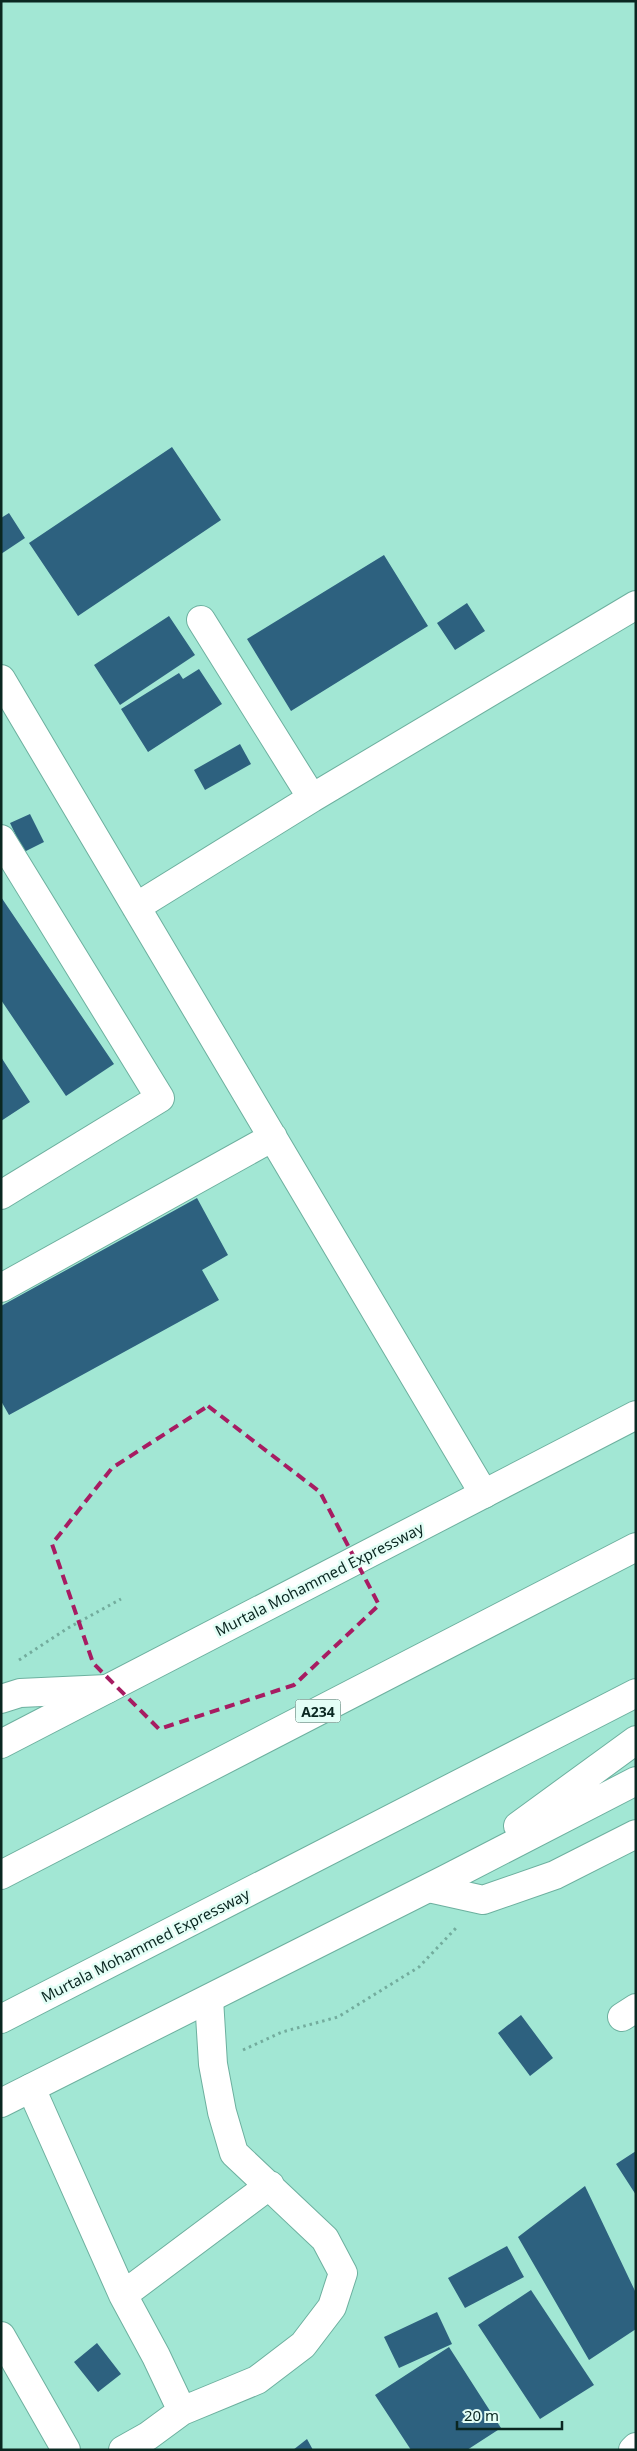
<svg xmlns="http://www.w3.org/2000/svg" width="637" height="2451" font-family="'Noto Sans',sans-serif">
<rect width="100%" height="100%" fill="#a2e7d4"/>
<path fill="#2d617f" d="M 172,447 L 221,520 L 78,616 L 29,543 Z
M 9,513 L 25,538 L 1,554 L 1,518 Z
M 384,555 L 428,626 L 291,711 L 247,639 Z
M 467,603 L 485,631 L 455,650 L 437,623 Z
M 169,616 L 195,655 L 120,705 L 94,665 Z
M 199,669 L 222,704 L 148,752 L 121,709 L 179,673 L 183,679 Z
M 240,744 L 251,764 L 205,790 L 194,770 Z
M 30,814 L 44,842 L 24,852 L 10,823 Z
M 1,897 L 114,1064 L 66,1096 L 1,1000 Z
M 1,1057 L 30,1102 L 1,1121 Z
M 197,1198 L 228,1255 L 202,1270 L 219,1300 L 9,1415 L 1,1401 L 1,1306 Z
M 521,2015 L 553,2058 L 530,2076 L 498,2033 Z
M 636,2151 L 636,2195 L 616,2164 Z
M 585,2186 L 636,2293 L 636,2329 L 589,2360 L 518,2237 Z
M 507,2246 L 524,2277 L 465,2308 L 448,2278 Z
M 531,2290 L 594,2385 L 540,2419 L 478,2325 Z
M 437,2312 L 452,2344 L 399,2368 L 384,2337 Z
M 97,2343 L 121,2374 L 98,2392 L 74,2362 Z
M 449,2347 L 501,2428 L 467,2450 L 411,2450 L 375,2395 Z
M 307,2439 L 313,2450 L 293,2450 Z"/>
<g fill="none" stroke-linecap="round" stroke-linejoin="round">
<g stroke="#6db09f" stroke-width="30">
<path id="minor" d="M 1,679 L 484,1494
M 312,798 L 636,605
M 1,839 L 160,1098 L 1,1195
M 136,907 L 312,798 L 201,620
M 1,1288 L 273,1137
M 1,1699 L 20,1693 L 107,1689
M 429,1888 L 483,1900 L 555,1875 L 636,1834
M 622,2017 L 636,2008
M 31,2088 L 123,2295 L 156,2356 L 182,2411 L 148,2436 L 123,2450
M 123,2295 L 270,2185
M 1,2336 L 66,2450
M 182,2411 L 257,2380 L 303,2345 L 332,2307 L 343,2273 L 325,2239 L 234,2153 L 222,2112 L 213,2064 L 209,1999
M 633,2450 L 636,2447"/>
</g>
<g stroke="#6db09f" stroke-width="30">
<path id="highway" d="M 1,1744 L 636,1415
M 518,1826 L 636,1740
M 1,1875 L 636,1547
M 1,2019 L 636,1693
M 1,2103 L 446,1879 L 636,1781"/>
</g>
<path stroke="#73ac9d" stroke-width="3" stroke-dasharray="2.5 4" stroke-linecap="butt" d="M 19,1660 L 68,1628 L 121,1599
M 243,2050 L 282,2032 L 338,2017 L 419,1967 L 457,1927"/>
<use href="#minor" stroke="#fff" stroke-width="28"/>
<use href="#highway" stroke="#fff" stroke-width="28"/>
</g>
<path fill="none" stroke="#a71c62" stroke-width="4" stroke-dasharray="10 6" stroke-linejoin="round" d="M 208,1406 L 320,1492 L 379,1605 L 294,1685 L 159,1729 L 93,1663 L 52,1544 L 112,1468 Z"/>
<g text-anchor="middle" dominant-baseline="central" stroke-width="5" stroke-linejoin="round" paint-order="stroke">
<rect fill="#e3fef6" stroke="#4b6861" stroke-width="1" x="295.5" y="1699.5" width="45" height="23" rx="4"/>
<g font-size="14" font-weight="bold" fill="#0a2721">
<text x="318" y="1711">A234</text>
</g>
<g font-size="15" fill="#0a2721" stroke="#e3fef6">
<text transform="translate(319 1579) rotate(-27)">Murtala Mohammed Expressway</text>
<text transform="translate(145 1945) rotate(-27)">Murtala Mohammed Expressway</text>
</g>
</g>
<rect width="637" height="2451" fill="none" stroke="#0a2721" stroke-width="5"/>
<path d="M457 2421v8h105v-8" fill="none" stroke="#0a2721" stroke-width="2.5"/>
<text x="464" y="2421" font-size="15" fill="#0a2721" stroke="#e3fef6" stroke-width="4" paint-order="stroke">20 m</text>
</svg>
